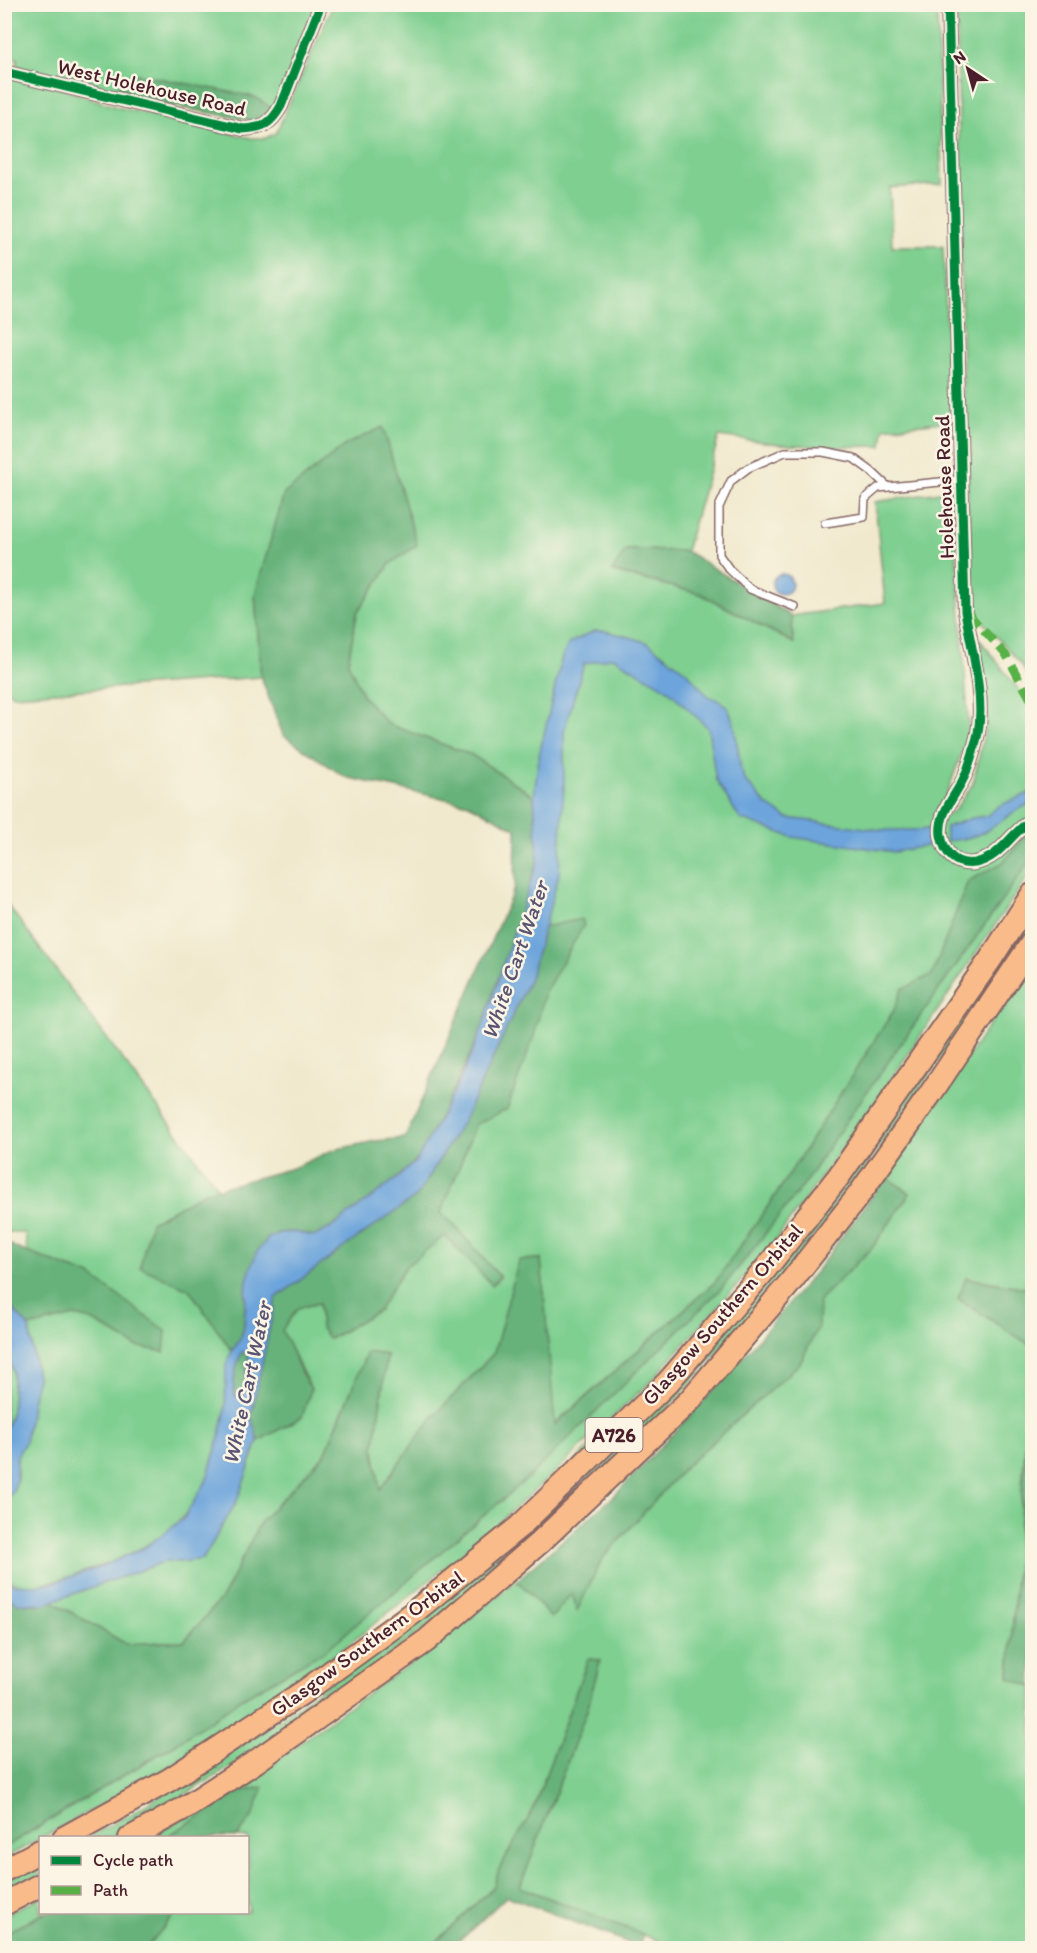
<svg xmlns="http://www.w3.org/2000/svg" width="1037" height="1953" font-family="Itim,sans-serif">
<rect width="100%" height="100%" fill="#fcf5e5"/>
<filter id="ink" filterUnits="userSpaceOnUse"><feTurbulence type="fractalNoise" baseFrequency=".0167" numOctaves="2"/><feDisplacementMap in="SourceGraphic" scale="12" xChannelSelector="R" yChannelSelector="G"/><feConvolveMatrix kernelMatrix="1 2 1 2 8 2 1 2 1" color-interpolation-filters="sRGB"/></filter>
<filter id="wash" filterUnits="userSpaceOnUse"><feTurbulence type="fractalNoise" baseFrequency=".008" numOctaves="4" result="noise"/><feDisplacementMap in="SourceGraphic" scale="24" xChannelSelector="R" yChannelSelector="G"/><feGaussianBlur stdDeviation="1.35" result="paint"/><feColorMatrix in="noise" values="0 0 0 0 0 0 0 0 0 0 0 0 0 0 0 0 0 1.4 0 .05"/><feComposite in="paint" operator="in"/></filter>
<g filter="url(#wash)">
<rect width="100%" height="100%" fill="#f0e9cd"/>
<path fill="#7ecf90" stroke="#64775e" stroke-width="1.5" d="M 5,5 L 319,5 L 273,109 L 111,95 L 17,71 L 17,58 L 5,56 Z
M 333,5 L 937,5 L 942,184 L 890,188 L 892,246 L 943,246 L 951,421 L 884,428 L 882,446 L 826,447 L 779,444 L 719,436 L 686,551 L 627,550 L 613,572 L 701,594 L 793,643 L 791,616 L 885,603 L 875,502 L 952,490 L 969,732 L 938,819 L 954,811 L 973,784 L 987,721 L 980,640 L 1026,699 L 1032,711 L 1032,870 L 876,1102 L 767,1252 L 651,1381 L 554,1473 L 472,1546 L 339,1652 L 163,1771 L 5,1858 L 5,1847 L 174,1745 L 243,1698 L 326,1650 L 529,1477 L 716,1281 L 554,1425 L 541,1259 L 520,1260 L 494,1353 L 432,1418 L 380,1490 L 374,1449 L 387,1356 L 367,1352 L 325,1454 L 261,1521 L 222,1598 L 184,1641 L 126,1644 L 52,1601 L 167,1561 L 181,1562 L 237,1501 L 258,1441 L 302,1417 L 311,1389 L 281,1330 L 298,1308 L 319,1303 L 321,1328 L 330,1339 L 379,1310 L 405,1267 L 445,1235 L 492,1285 L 500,1277 L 451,1222 L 441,1213 L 476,1124 L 515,887 L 517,829 L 376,740 L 348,662 L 357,613 L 390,563 L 417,545 L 255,594 L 261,677 L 14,695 L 5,689 L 5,70 L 117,107 L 251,138 L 266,138 L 276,133 Z
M 957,5 L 1032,5 L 1032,684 L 1021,664 L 973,611 L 963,390 Z
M 4,900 L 218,1188 L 205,1192 L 140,1267 L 189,1289 L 232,1351 C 222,1375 229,1391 225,1414 C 223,1429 218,1444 213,1458 C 210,1466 209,1476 205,1484 C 182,1533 132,1557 83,1572 C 58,1580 28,1594 4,1578 L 5,1500 L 13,1492 L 17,1480 L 17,1456 L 25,1442 L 37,1377 L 29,1327 L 74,1316 L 92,1320 L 136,1346 L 91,1276 L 27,1252 L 25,1233 L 5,1232 Z
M 1032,912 L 1032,925 L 861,1174 L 781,1280 L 679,1396 L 561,1514 L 457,1603 L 351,1685 L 244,1759 L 114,1837 L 87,1838 L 133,1813 L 268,1728 L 419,1617 L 828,1208 L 945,1045 Z
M 1032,962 L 1032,1289 L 967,1278 L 958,1299 L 1032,1346 L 1009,1677 L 1032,1686 L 1032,1948 L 676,1948 L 520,1887 L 587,1710 L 600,1661 L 588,1659 L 533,1810 L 499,1869 L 494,1886 L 430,1948 L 146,1948 L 176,1913 L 248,1912 L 248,1838 L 237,1837 L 254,1814 L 241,1791 L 166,1837 L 151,1837 L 209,1804 L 268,1767 L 345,1709 L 426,1653 L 516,1581 L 524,1587 L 551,1618 L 572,1592 L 577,1610 L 602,1559 L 685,1467 L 800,1363 L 818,1327 L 818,1300 L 872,1248 L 910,1193 L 886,1177 Z
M 4,1349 L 13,1371 L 12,1411 L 5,1430 Z
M 40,1862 L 40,1876 L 5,1895 L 4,1882 Z
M 40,1897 L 40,1912 L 45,1913 L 5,1933 L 4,1916 Z"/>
<path fill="#66b27a" stroke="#586852" stroke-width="1.5" d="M 132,73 L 255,97 L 273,109 L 254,121 L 111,95 Z
M 383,427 L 417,545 L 390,564 L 357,613 L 348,662 L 363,696 L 388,724 L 472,755 L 534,796 L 538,860 L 481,1031 L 448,1102 L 417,1160 L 396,1179 L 332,1227 L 316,1236 L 293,1232 L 279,1233 L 268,1238 L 247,1280 L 244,1327 L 241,1338 L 232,1351 L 189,1289 L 140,1267 L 151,1222 L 205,1192 L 293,1168 L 333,1150 L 375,1141 L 405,1138 L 515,887 L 516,829 L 469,804 L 345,777 L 283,735 L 261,677 L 255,594 L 284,494 L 347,444 Z
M 626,550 L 686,551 L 791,616 L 794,643 L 701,594 L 612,571 Z
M 1032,830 L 1032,858 L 840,1130 L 802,1187 L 751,1252 L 722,1288 L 529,1477 L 326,1650 L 243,1698 L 174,1745 L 5,1847 L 5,1597 C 19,1604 36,1606 52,1601 L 126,1644 L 184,1641 L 222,1598 L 261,1521 L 325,1454 L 367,1352 L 387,1355 L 374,1449 L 380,1489 L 432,1418 L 494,1353 L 519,1260 L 541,1259 L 555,1425 L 716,1281 L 779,1190 L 894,1010 L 902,989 L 932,975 L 968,881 L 1002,863 Z
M 582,919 L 584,925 L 545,992 L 534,1036 L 507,1109 L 476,1124 L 441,1213 L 451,1222 L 500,1277 L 492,1285 L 445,1236 L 405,1267 L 379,1310 L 329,1339 L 321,1328 L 319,1303 L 298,1308 L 282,1330 L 301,1372 L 311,1389 L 302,1417 L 258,1441 L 250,1416 L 276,1298 L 350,1243 L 417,1196 L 464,1120 L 530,978 L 544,927 Z
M 886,1177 L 910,1193 L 872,1248 L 819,1300 L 818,1327 L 800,1363 L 685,1467 L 602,1559 L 577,1611 L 572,1593 L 551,1618 L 524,1587 L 516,1581 L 614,1496 L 726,1377 L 818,1269 Z
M 4,1241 L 16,1248 L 91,1276 L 166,1331 L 164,1352 L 136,1346 L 92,1320 L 74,1316 L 29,1327 L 13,1309 L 5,1302 Z
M 966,1278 L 1032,1289 L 1032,1346 L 958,1299 Z
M 241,1352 L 249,1353 L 245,1388 L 242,1396 L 235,1396 C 232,1383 236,1365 241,1352 Z
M 1032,1361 L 1032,1686 L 1009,1678 Z
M 588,1659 L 600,1660 L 587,1710 L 520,1887 L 643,1934 L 639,1947 L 507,1896 L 452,1948 L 430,1948 L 494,1886 L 499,1869 L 533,1810 Z
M 263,1787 L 254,1814 L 237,1837 L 166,1837 L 241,1791 Z
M 45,1913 L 45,1912 L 176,1913 L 146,1948 L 5,1948 L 5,1933 Z"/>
<path fill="#6ca4db" stroke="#5b6283" stroke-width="1.5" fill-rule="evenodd" d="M772 584a10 10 0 1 1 20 0a10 10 0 1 1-20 0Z
M 594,631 L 605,631 L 633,638 L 648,643 L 687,672 L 708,696 L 718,700 L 728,708 L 734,723 L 741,770 L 745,780 L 766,804 L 787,818 L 881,830 L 921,830 L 937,827 L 937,844 L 894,852 L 792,837 L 740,819 L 716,780 L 708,728 L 667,689 L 613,657 L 584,664 L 564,731 L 564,785 L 559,875 L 530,978 L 464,1120 L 417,1196 L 350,1243 L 276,1298 L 251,1416 L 258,1441 L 237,1501 L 203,1559 L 181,1562 L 167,1561 L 44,1604 L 17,1603 L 5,1597 L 5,1578 L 13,1584 L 32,1585 L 48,1584 L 101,1567 L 145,1547 L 183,1519 L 206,1482 L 219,1439 L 225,1412 L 226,1365 L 232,1351 L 241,1337 L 244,1327 L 247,1280 L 256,1253 L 268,1238 L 279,1233 L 293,1232 L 315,1236 L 332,1227 L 396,1179 L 417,1160 L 461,1078 L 481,1031 L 538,860 L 534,796 L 539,756 L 562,657 L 569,643 ZM 242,1352 L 249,1353 L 245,1388 L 242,1396 L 235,1396 C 232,1383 236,1364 242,1352 Z
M 1032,792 L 1032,803 C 1013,810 1005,820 988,830 C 976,837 959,840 946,841 L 946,827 L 972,818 L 986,816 L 999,806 Z
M 5,1302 L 13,1309 L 29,1327 L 37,1377 L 25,1442 L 17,1456 L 16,1482 L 13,1492 L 5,1500 L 5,1431 L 12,1411 L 13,1371 L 5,1349 Z"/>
</g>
<g filter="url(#ink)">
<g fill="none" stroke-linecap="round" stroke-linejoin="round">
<g stroke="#846664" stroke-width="10">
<path id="service" d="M 825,523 L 864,517 L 865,499 L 878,488 L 961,480
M 795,607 L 750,589 L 729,569 L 719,555 L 719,507 L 731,481 L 748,468 L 785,452 L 823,452 L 853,458 L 871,471 L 888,487"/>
</g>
<g stroke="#846664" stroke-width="16">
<path id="minor" d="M 948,4 L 965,611 C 971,648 985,696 978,733 C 975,746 971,761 966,773 C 958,794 938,811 941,835 C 944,853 955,866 975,863 C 1001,858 1011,832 1032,820
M 4,72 L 243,129 C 263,128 271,124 281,106 L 321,4"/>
</g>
<g stroke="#846664" stroke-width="26">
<path id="trunk" d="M 64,1838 L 169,1780 L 305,1691 L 414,1612 L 520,1526 L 668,1382 L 764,1271 L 839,1176 L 990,960 L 1032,895
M 130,1838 L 186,1807 L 255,1762 L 426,1641 L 539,1543 L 689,1401 L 789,1284 L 858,1196 L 931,1093 L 1032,943
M 4,1870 L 40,1851
M 4,1904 L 40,1885"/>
</g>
<use href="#service" stroke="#fff" stroke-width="7"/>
<use href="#minor" stroke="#fff" stroke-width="14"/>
<use href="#trunk" stroke="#fabb8b" stroke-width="22"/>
<path stroke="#57b146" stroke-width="8" stroke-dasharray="15 8" stroke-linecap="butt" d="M 968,613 L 1006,655 L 1032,702"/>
<g stroke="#fcf5e5" stroke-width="13">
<path id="cycleway" d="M 948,4 L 965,611 C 971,648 985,696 978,733 C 975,746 971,761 966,773 C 958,794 938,811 941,835 C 944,853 955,866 975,863 C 1001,858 1011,832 1032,820
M 4,72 L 243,129 C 263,128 271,124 281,106 L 321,4"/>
</g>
<use href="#cycleway" stroke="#00873e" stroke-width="9"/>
</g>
</g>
<g text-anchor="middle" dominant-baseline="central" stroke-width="5" stroke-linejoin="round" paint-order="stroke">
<rect fill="#fcf5e5" stroke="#7f5f63" stroke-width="1.5" x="585.5" y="1418" width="57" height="34" rx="4.5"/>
<g font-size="20" font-weight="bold" fill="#4a1f2b">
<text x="614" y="1435">A726</text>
</g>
<g font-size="21" fill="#4a1f2b" stroke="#fcf5e5">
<text transform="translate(152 87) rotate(13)">West Holehouse Road</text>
<text transform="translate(944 487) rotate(-92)">Holehouse Road</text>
<text transform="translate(722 1314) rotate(-49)">Glasgow Southern Orbital</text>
<text transform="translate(367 1643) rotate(-36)">Glasgow Southern Orbital</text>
</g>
<g font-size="22" font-style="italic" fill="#585471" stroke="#fcf5e5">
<text transform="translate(515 960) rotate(-71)">White Cart Water</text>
<text transform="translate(247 1383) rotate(-78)">White Cart Water</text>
</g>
</g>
<rect width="1037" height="1953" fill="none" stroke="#fcf5e5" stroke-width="24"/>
<rect x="39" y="1836" width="210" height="78" fill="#fcf5e5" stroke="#b59f9b" stroke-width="1.5"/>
<rect x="51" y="1856" width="30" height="9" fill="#00873e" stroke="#b59f9b" stroke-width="1.5"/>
<text x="93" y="1866" font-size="18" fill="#4a1f2b">Cycle path</text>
<rect x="51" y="1886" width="30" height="9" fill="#57b146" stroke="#b59f9b" stroke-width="1.5"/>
<text x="93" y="1896" font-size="18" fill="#4a1f2b">Path</text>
<g transform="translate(968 69) rotate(324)" stroke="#fcf5e5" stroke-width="4.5" paint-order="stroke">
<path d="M0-4.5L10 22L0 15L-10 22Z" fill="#4a1f2b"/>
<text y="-9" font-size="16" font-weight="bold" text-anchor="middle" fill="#4a1f2b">N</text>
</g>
</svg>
